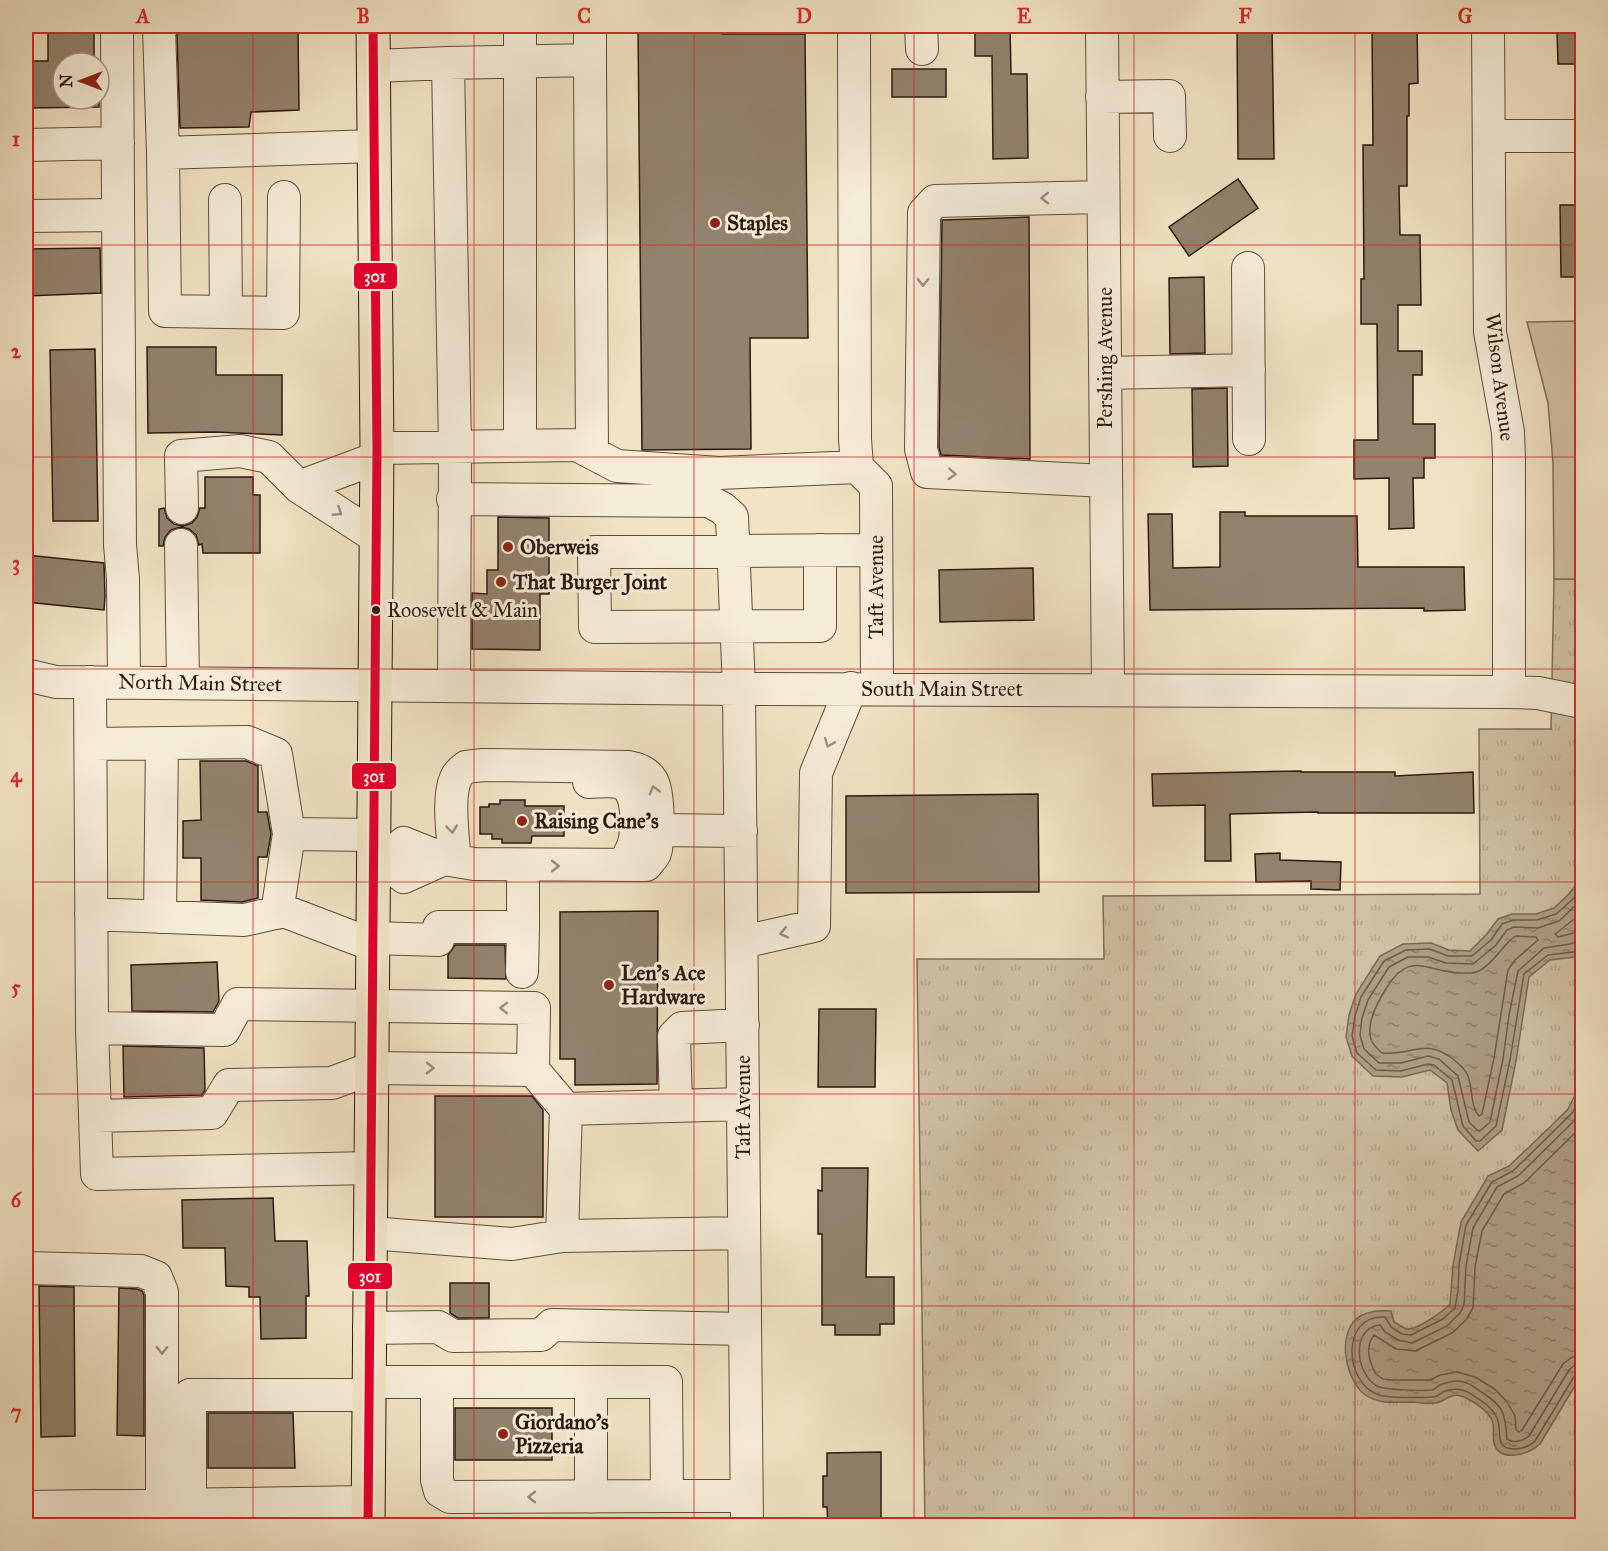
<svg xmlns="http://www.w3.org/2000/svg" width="1608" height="1551" font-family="'IM FELL Great Primer',serif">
<defs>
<pattern id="grass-tufts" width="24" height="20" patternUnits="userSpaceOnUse" patternTransform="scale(1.5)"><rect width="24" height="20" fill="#d0c1a5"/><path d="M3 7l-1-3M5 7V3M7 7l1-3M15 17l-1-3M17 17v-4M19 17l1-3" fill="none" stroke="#b3a58d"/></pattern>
<pattern id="water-ripples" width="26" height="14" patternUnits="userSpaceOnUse" patternTransform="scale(1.5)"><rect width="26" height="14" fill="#ae9e86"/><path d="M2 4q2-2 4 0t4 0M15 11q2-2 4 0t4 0" fill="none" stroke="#8e806c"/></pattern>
</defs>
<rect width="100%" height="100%" fill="#f1e3c4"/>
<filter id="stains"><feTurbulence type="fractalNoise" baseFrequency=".00333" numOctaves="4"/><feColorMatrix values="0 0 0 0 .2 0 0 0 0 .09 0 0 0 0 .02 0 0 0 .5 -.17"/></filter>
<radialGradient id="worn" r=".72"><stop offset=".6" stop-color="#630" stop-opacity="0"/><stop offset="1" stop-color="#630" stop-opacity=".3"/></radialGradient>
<path fill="url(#grass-tufts)" stroke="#7e6d5a" stroke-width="1.5" d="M 1554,579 L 1582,579 L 1582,1525 L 925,1525 L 917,959 L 1104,959 L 1103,896 L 1480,894 L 1479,729 L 1551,729 Z"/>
<path fill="#d0c1a5" stroke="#7e6d5a" stroke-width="1.5" d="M 1582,321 L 1582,579 L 1554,579 L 1553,463 L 1548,403 L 1527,322 Z"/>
<path fill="url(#water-ripples)" stroke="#7a6956" stroke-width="1.5" d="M 1582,877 L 1582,952 L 1575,957 L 1550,960 L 1529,977 L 1516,1061 L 1502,1130 L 1478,1151 L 1458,1130 L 1451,1110 L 1447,1083 L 1430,1070 L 1402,1077 L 1373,1076 L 1352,1056 L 1346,1037 L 1349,1015 L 1356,994 L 1380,956 L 1403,944 L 1431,943 L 1449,950 L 1470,951 L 1486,935 L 1498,919 L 1512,914 L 1536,914 L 1554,908 L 1569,894 Z
M 1582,1081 L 1582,1374 L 1540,1444 C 1529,1455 1499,1463 1494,1443 C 1492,1435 1495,1427 1492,1420 C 1487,1410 1474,1402 1464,1397 C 1450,1391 1446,1402 1435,1403 C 1428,1404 1420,1403 1412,1402 C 1396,1402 1379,1405 1364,1394 C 1346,1379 1337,1337 1356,1319 C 1365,1311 1379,1310 1391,1311 L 1394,1322 C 1398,1324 1403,1328 1407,1329 C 1418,1330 1443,1311 1450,1304 L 1453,1265 L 1461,1222 L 1488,1176 L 1509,1166 L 1551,1126 L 1568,1109 Z"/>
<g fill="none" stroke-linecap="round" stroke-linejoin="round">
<path stroke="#6e5c4a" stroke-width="1.5" d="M 1582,887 L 1573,899 L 1556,914 L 1537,920 L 1513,920 L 1502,924 L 1491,940 L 1472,956 L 1448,956 L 1430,949 L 1406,950 L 1384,961 L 1361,997 L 1355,1016 L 1352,1036 L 1357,1053 L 1376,1070 L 1401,1071 L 1428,1064 L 1434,1065 L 1452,1080 L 1463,1126 L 1476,1141 L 1480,1141 L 1496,1126 L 1510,1060 L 1524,974 L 1548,955 L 1573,952 L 1582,948
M 1582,899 L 1559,921 L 1538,928 L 1514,927 L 1507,930 L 1496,945 L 1473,964 L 1446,963 L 1428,957 L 1408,957 L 1389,967 L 1368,1000 L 1362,1018 L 1360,1035 L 1364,1049 L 1379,1063 L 1401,1063 L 1428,1056 L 1439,1059 L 1458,1076 L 1469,1122 L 1477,1130 L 1480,1131 L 1490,1122 L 1503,1059 L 1509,1015 L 1518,971 L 1544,948 L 1570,944 L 1582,940
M 1582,913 L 1555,934 L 1558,937 L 1582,931
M 1516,936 L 1536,937 L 1538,940 L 1515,960 L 1508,970 L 1494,1058 L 1482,1114 L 1479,1116 C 1470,1106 1473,1089 1468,1076 C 1465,1068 1459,1064 1453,1059 C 1425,1037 1413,1056 1382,1053 C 1370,1043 1368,1036 1371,1021 C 1374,1008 1380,998 1387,987 C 1410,950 1427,972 1461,973 C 1467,973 1473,974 1479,971 C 1493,965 1506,940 1516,936 Z
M 1582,1093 L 1573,1112 L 1555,1130 L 1513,1171 L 1492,1182 L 1466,1225 L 1459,1265 L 1458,1291 L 1455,1308 L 1443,1319 L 1411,1335 L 1402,1334 L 1391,1327 L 1385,1317 C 1340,1314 1344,1384 1379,1395 C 1389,1398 1422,1398 1433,1397 C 1439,1397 1440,1393 1445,1391 C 1454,1388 1463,1389 1471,1394 C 1482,1401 1492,1407 1497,1418 C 1503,1430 1493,1449 1514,1449 C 1522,1449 1529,1447 1535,1441 L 1575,1375 L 1582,1372
M 1582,1109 L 1577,1118 L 1518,1176 L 1497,1187 L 1473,1228 L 1466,1266 L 1464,1305 L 1460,1313 L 1447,1326 L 1412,1343 L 1398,1340 L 1385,1332 L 1380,1325 C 1350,1328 1356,1375 1377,1386 C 1384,1390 1423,1391 1432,1390 C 1436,1389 1436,1387 1440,1385 C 1444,1383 1453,1381 1458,1381 C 1468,1381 1475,1388 1483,1393 C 1505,1407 1505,1415 1507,1439 C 1513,1444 1523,1441 1529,1436 L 1569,1370 L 1575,1365 L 1582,1364
M 1582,1126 L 1524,1183 L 1504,1194 L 1482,1231 L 1475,1267 L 1473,1308 L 1466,1320 L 1452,1333 L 1415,1351 L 1396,1349 L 1374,1335 C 1365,1347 1369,1362 1376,1374 L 1383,1379 L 1394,1380 L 1430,1380 L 1440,1375 L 1457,1372 L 1475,1377 L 1496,1390 L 1507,1402 L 1515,1416 L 1516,1430 L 1519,1432 L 1522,1430 L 1563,1364 L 1572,1357 L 1582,1355"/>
</g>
<path fill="#93826d" stroke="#2d190f" stroke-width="1.5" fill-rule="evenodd" d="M 48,26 L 94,26 L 94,63 L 99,62 L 99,107 L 26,108 L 26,61 L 48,61 ZM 63,63 L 99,63 L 99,99 L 63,99 Z
M 638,26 L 721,26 L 722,34 L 805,34 L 808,338 L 750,338 L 751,449 L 642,450 Z
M 975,26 L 1010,26 L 1011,74 L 1027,74 L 1028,158 L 993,159 L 992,56 L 975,56 Z
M 1237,26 L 1272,26 L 1274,159 L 1238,159 Z
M 1372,26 L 1417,26 L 1418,83 L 1409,84 L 1409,116 L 1407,116 L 1407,186 L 1399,186 L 1400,235 L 1420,235 L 1421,305 L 1398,305 L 1398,351 L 1422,351 L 1422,375 L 1413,375 L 1413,424 L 1435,424 L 1435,458 L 1424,458 L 1424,478 L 1413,478 L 1414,528 L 1389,529 L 1389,478 L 1354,479 L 1354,440 L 1378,440 L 1377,324 L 1361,324 L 1361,279 L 1364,279 L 1363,145 L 1373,145 Z
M 179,30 L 298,30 L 299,110 L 251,112 L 249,127 L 180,128 L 177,35 Z
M 1582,30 L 1582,64 L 1558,64 L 1557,31 Z
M 892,69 L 946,69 L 946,97 L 892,97 Z
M 1238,179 L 1258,208 L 1189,256 L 1169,227 Z
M 1560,205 L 1582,205 L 1582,277 L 1561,277 Z
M 1029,217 L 1030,459 L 941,455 L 939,447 L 942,220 Z
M 100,248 L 101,293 L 26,296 L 26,249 Z
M 1204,277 L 1205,353 L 1170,354 L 1169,278 Z
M 147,347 L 216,347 L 216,375 L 282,375 L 282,435 L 215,432 L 148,433 Z
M 95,349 L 98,521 L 53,521 L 50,350 Z
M 1227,388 L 1228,466 L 1193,467 L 1192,389 Z
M 205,477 L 253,477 L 253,495 L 260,495 L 260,553 L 203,553 L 202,544 L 199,545 L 196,535 L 189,529 L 181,527 L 171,530 L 165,537 L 163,546 L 159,546 L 159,509 L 164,508 L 167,518 L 174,524 L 183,526 L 192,523 L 197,517 L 200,508 L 205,508 Z
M 1220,512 L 1245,512 L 1245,516 L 1357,516 L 1358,567 L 1464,567 L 1465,610 L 1424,611 L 1424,608 L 1150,610 L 1148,514 L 1172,514 L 1173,568 L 1220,567 Z
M 498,517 L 549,518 L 549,594 L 540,594 L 540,650 L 472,649 L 472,593 L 487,594 L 487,570 L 498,570 Z
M 26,555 L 104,563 L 105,597 L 104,610 L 26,602 Z
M 1033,568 L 1034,620 L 940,622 L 939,570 Z
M 200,761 L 246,761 L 258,766 L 258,812 L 267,812 L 271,834 L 267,857 L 258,857 L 258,898 L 242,902 L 201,900 L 201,858 L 183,858 L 183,821 L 201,820 Z
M 1301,771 L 1301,772 L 1395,772 L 1395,776 L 1473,772 L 1474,813 L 1318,813 L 1318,812 L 1230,814 L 1231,861 L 1205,861 L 1205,805 L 1153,806 L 1152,774 Z
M 1038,794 L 1039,892 L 846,893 L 846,796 Z
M 500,800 L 525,800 L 525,806 L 564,806 L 564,836 L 532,836 L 531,843 L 502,843 L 502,839 L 492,839 L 492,834 L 480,834 L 480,807 L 489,807 L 489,804 L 500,804 Z
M 1280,853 L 1280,860 L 1341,862 L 1340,890 L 1311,889 L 1311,881 L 1256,882 L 1255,854 Z
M 658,911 L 657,1084 L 575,1085 L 575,1059 L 560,1059 L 560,912 Z
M 455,945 L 505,945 L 506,979 L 448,978 L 448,955 Z
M 217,962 L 219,1001 L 213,1012 L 132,1011 L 131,965 Z
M 819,1009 L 876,1009 L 875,1087 L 818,1087 Z
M 123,1046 L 204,1048 L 205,1090 L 202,1095 L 124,1097 Z
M 435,1096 L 532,1096 L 543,1110 L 543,1217 L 435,1217 Z
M 822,1168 L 868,1168 L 866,1277 L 894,1277 L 894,1324 L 880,1324 L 880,1335 L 835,1335 L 835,1325 L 822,1325 L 822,1234 L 818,1234 L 818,1190 L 822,1191 Z
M 273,1198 L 275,1241 L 307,1241 L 309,1296 L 306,1296 L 306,1338 L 261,1339 L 260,1297 L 249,1297 L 249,1287 L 226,1286 L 225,1248 L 183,1248 L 182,1200 Z
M 450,1283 L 489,1283 L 489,1318 L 458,1318 L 450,1313 Z
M 39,1286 L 74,1287 L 75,1436 L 41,1437 Z
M 119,1288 L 137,1289 L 142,1291 L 144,1295 L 144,1436 L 117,1435 Z
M 455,1408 L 552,1408 L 552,1460 L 455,1460 Z
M 208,1413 L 293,1413 L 295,1468 L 208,1468 Z
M 881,1452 L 881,1526 L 828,1526 L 827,1507 L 823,1507 L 823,1476 L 827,1476 L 827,1453 Z"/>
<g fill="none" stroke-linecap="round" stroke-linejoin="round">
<g stroke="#5e4c3c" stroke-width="34">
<path id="minor" d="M 117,26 L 120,545 L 123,579 L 124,682
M 162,26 L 159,28 L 163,153
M 520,26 L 520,446
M 590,26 L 590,60
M 854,26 L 855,439 L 857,467 L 876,486 L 877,688
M 921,26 L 922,49
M 1102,26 L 1108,690
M 1488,26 L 1490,332 L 1508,432 L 1509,458 L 1509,692
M 374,66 L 448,63
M 1102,97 L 1169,96 L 1170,136
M 1489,136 L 1582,136
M 26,145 L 118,143
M 284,197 L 283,313 L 165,311 L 163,153 L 374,146
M 1103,197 L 935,201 L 924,213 L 921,449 L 927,472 L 1106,481
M 225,200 L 226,312
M 26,216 L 118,215
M 1248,268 L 1249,439
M 1105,373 L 1249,370
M 377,448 L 577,445 L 617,466 L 719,473 L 857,467
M 299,487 L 377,458
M 453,499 L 709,501 L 722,508 L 732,517 L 739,689 L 747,1526
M 182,508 L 181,456 L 240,451 L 269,457 L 299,487 L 376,537
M 181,545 L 183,683
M 820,550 L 820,626 L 595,627 L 594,552 L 876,550
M 26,675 L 56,682 L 739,689 L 1509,692 L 1538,693 L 1582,702
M 90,682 L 92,1028 L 224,1030 L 238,1004 L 534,1008 L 533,1070 L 372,1068 L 332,1083 L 229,1085 L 212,1113 L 96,1116
M 454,686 L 455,447 L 448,63 L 590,60 L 592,453
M 91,744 L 247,742 L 276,754 L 289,834 L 374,835
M 589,782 C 599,782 614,779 623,784 C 639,792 637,824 635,839 C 634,845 631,851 628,857
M 657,830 L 741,831
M 374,860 L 384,860 L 404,843 L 444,859 L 474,864 L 646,865 C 649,861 653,857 655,853 C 659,840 659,792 652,781 C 647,772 638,769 628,767 L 483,765 L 466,767 C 462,770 458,773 456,778 C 447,796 453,839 455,860
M 384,860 L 404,877 L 444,859
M 277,913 L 289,834
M 91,914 L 244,920 L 284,911 L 373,945
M 160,917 L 162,743
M 373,938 L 438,940 L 439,927 L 523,927 L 523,866
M 742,942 L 814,926 L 816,773 L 851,688
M 522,972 L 523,927
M 92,1028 L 97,1174 L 371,1168
M 676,1105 L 674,1036 L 682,1028 L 743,1025
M 566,1109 L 743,1104
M 370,1233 L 512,1244 L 562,1236 L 566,1109 L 533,1070
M 562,1236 L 744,1233
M 26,1268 L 141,1271 L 156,1277 L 162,1292 L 162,1505
M 369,1328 L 438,1327 L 453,1336 L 541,1335 L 552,1325 L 745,1329
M 369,1382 L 666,1382 L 667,1496 L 746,1496
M 437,1382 L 437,1480 L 440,1491 L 450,1497 L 667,1496
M 591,1382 L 591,1497
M 190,1504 L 190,1395 L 369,1395
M 26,1507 L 368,1502"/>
</g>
<g stroke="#2d190f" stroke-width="35">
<path id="major" d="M 368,1526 L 377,448 L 373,26"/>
</g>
<use href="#minor" stroke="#f6edd9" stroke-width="32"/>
<use href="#major" stroke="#f1e3c4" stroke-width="33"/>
<g stroke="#f6edd9" stroke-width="14">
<path id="bus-1" d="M 368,1526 L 377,448 L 373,26"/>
</g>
<use href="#bus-1" stroke="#e4002b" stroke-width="9"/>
</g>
<defs><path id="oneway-chevron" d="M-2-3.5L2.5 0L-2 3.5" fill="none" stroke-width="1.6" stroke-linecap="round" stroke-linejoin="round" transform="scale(1.5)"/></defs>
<g stroke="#9c8e7e">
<use href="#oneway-chevron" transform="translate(1045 198) rotate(179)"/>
<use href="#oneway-chevron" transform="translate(923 282) rotate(91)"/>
<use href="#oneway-chevron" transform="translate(952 474) rotate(4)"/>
<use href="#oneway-chevron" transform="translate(338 512) rotate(33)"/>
<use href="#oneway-chevron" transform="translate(829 743) rotate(112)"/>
<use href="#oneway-chevron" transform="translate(654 790) rotate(-106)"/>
<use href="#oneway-chevron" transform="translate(452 829) rotate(84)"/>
<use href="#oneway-chevron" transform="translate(555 866)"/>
<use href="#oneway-chevron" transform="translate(784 933) rotate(167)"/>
<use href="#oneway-chevron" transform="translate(504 1008) rotate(-180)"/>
<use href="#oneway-chevron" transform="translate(430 1068) rotate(1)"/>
<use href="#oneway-chevron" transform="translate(162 1350) rotate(90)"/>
<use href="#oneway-chevron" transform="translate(532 1497) rotate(180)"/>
</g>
<path fill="none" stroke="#d62828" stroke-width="1.5" stroke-opacity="0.55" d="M 253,26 L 253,1526M 474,26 L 474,1526M 694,26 L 694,1526M 914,26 L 914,1526M 1134,26 L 1134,1526M 1355,26 L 1355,1526M 26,245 L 1582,245M 26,457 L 1582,457M 26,669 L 1582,669M 26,882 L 1582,882M 26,1094 L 1582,1094M 26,1306 L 1582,1306"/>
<g fill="#8f2418" stroke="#f6edd9" stroke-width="2">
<circle cx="715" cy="223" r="6"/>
<circle cx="508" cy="547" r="6"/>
<circle cx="501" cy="582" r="6"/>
<circle cx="522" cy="821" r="6"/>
<circle cx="609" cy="985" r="6"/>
<circle cx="503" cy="1434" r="6"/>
</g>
<circle fill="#2d190f" stroke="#f6edd9" stroke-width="2" cx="376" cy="610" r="5"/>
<g text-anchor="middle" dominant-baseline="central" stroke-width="6" stroke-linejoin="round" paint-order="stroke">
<g font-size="20" fill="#2d190f" stroke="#f6edd9" text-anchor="start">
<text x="387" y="610">Roosevelt &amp; Main</text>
</g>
<g font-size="21" font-weight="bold" fill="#2d190f" stroke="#f6edd9" text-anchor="start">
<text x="727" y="223">Staples</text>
<text x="520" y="547">Oberweis</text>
<text x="513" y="582">That Burger Joint</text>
<text x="534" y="821">Raising Cane's</text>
<text x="621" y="973">Len's Ace<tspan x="621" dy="24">Hardware</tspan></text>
<text x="515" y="1422">Giordano's<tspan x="515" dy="24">Pizzeria</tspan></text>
</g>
<g font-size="21" fill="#2d190f" stroke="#f6edd9">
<text transform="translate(1105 358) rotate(-90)">Pershing Avenue</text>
<text transform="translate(1500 377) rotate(83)">Wilson Avenue</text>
<text transform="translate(876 587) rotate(-90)">Taft Avenue</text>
<text transform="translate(200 683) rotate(1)">North Main Street</text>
<text x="942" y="689">South Main Street</text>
<text transform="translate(743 1107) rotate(-90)">Taft Avenue</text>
</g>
</g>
<g stroke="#f6edd9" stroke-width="2">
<rect x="353" y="262" width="45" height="28" rx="6" fill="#e4002b"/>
<rect x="351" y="762" width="46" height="28" rx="6" fill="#e4002b"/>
<rect x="347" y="1262" width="46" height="28" rx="6" fill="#e4002b"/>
</g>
<g font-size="16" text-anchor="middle" font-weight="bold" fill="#fff">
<text x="375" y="282">301</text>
<text x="374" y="782">301</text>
<text x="370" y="1282">301</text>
</g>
<rect width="1608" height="1551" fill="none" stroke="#f1e3c4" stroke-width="66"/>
<g transform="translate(81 81) rotate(270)"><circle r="28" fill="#f6edd9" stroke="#a69888" stroke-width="1.5"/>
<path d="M0-4.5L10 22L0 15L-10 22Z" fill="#8f2418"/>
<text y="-9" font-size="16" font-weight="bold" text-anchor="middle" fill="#2d190f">N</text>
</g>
<rect x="33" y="33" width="1542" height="1485" fill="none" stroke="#d62828" stroke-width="2"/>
<g font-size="20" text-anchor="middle" font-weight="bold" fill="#d62828">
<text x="143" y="23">A</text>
<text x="363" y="23">B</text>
<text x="584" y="23">C</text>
<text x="804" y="23">D</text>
<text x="1024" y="23">E</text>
<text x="1245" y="23">F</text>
<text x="1465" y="23">G</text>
<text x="16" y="146">1</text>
<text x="16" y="358">2</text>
<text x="16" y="570">3</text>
<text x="16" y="782">4</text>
<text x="16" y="994">5</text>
<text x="16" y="1207">6</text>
<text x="16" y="1419">7</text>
</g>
<rect width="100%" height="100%" filter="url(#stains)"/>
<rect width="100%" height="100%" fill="url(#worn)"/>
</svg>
